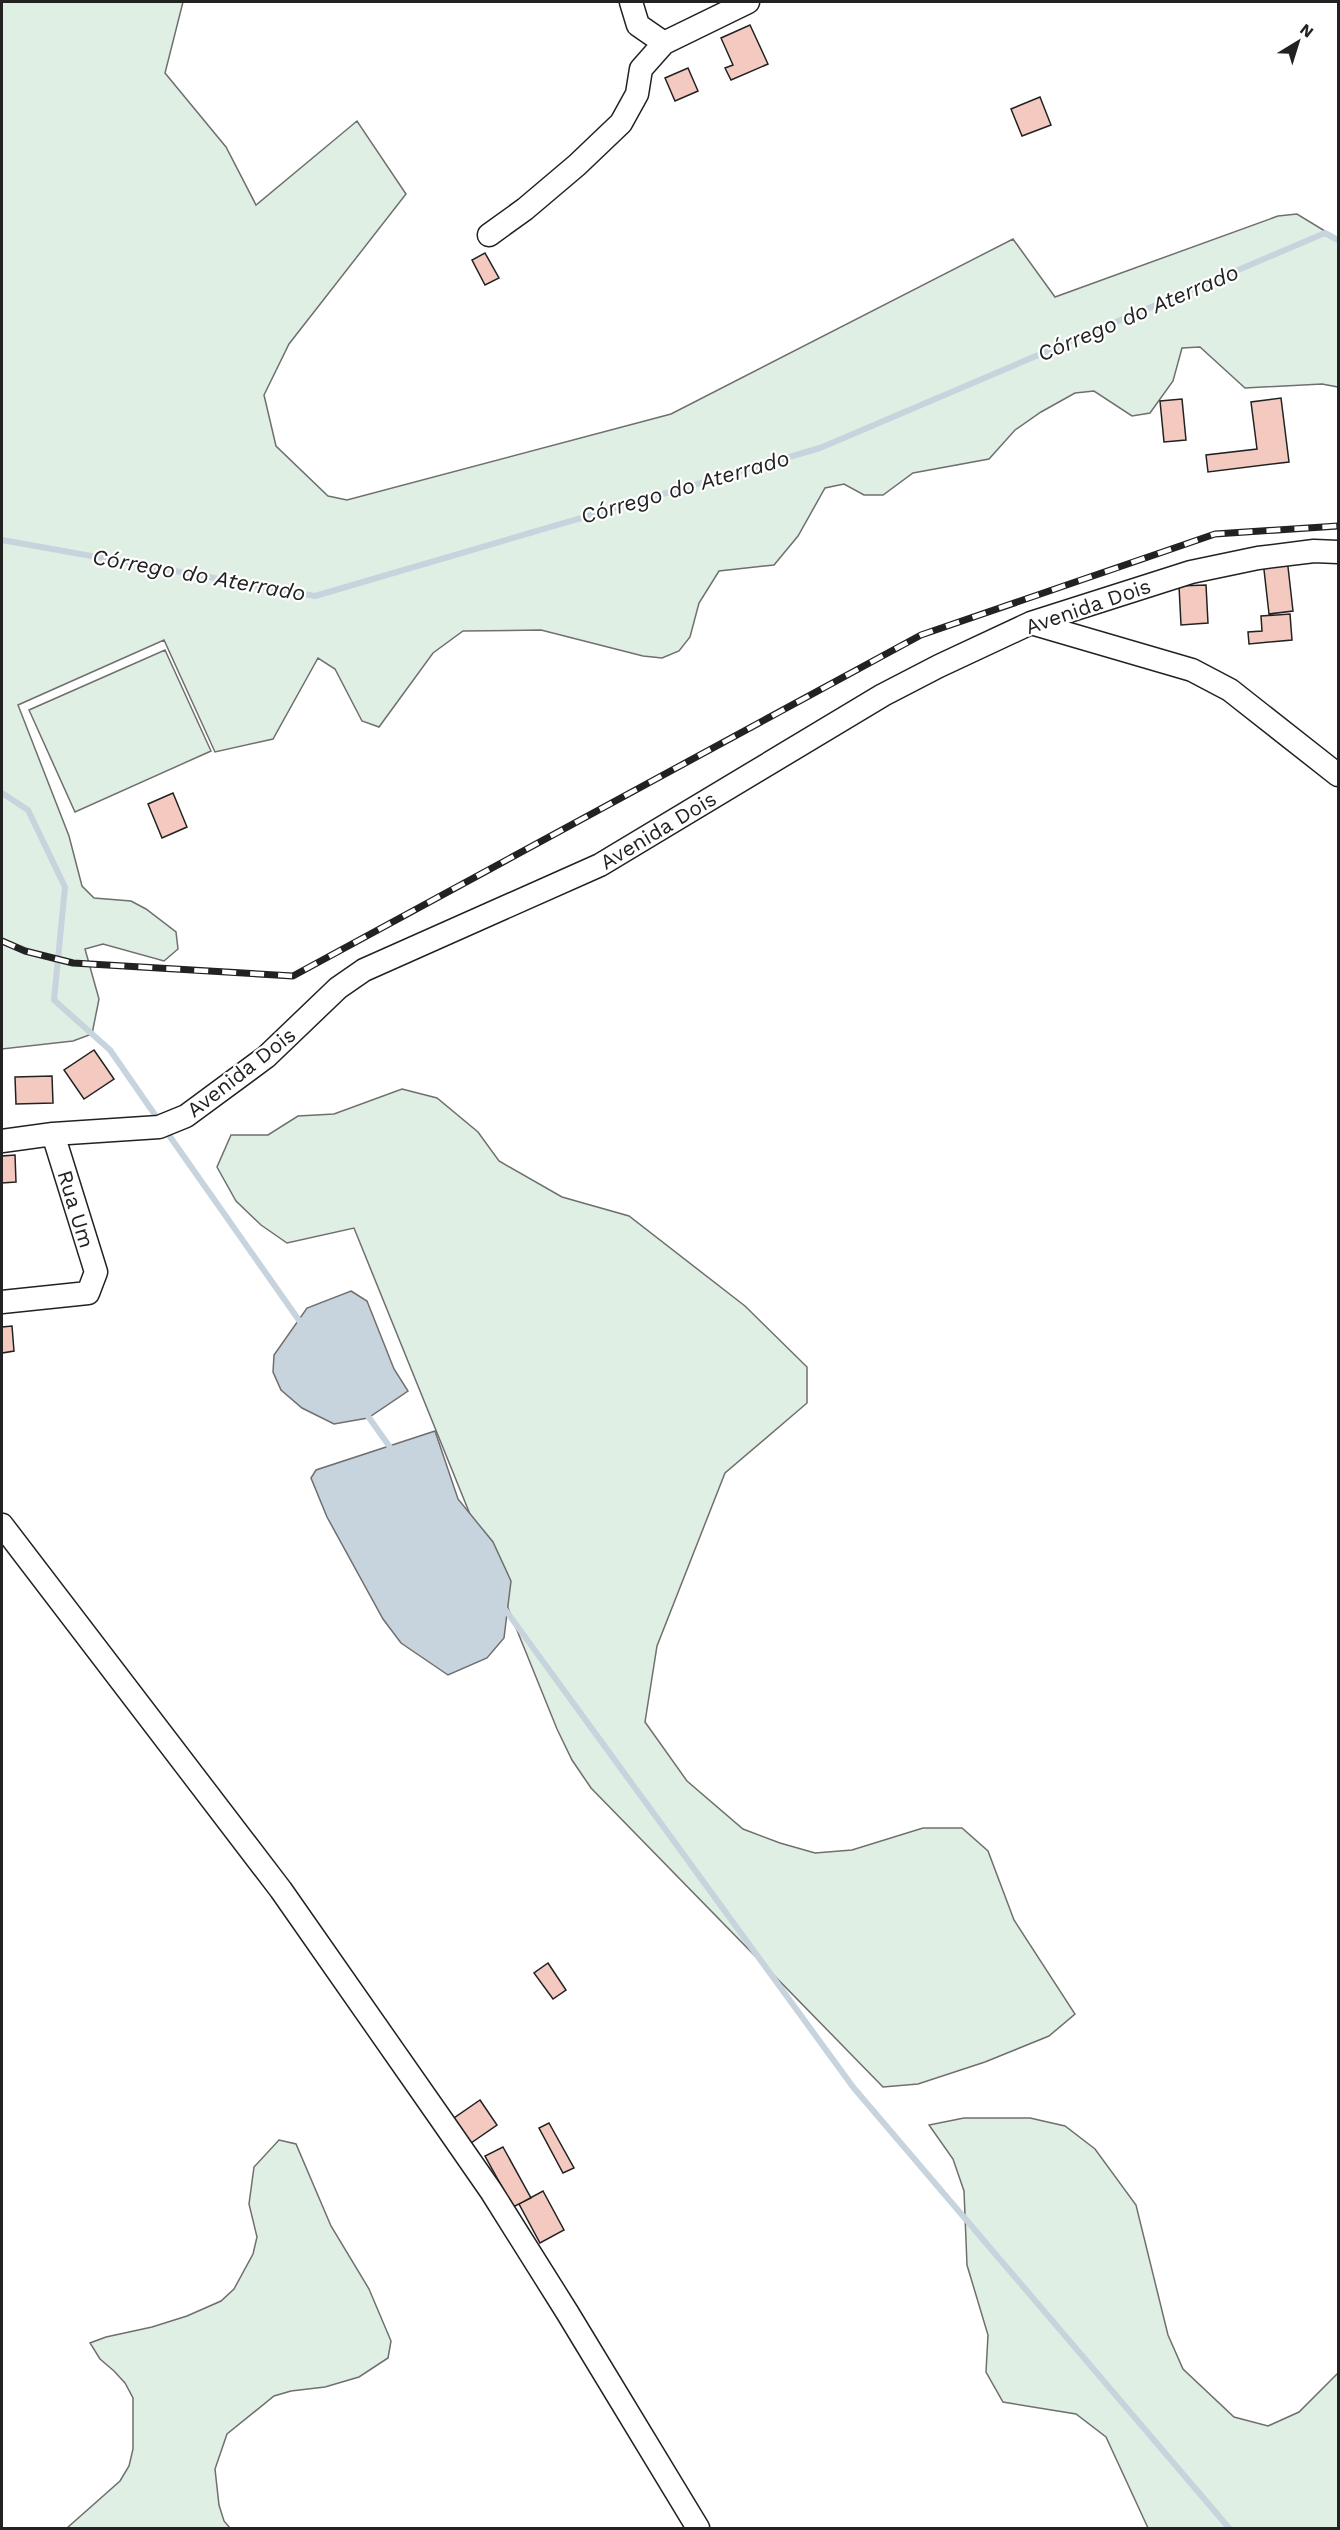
<svg xmlns="http://www.w3.org/2000/svg" width="1340" height="2530" font-family="'Work Sans',sans-serif">
<rect width="100%" height="100%" fill="#fff"/>
<path fill="#e0efe3" stroke="#6f6f6f" stroke-width="1.5" d="M 2,2 L 183,2 L 165,73 L 226,147 L 256,205 L 357,121 L 406,194 L 289,344 L 264,395 L 276,446 L 328,496 L 347,500 L 671,414 L 1013,239 L 1055,297 L 1278,216 L 1297,214 L 1338,239 L 1338,387 L 1322,384 L 1245,388 L 1200,347 L 1182,348 L 1173,381 L 1150,413 L 1132,416 L 1094,391 L 1075,393 L 1041,412 L 1015,430 L 989,459 L 913,473 L 883,495 L 864,495 L 844,484 L 825,488 L 798,536 L 774,565 L 719,571 L 699,603 L 690,637 L 679,651 L 662,658 L 643,656 L 541,630 L 463,631 L 433,653 L 379,727 L 362,721 L 335,669 L 318,658 L 273,739 L 215,752 L 164,640 L 18,705 L 69,836 L 82,886 L 94,898 L 131,901 L 146,909 L 176,932 L 178,949 L 164,961 L 103,944 L 85,949 L 99,999 L 92,1034 L 73,1041 L 2,1049 Z
M 165,650 L 211,751 L 75,812 L 29,710 Z
M 402,1089 L 437,1098 L 478,1132 L 499,1161 L 562,1197 L 629,1216 L 745,1306 L 807,1367 L 807,1403 L 725,1473 L 657,1646 L 645,1722 L 687,1781 L 743,1829 L 780,1843 L 815,1853 L 852,1850 L 923,1828 L 962,1828 L 988,1851 L 1014,1920 L 1075,2014 L 1049,2036 L 985,2062 L 918,2084 L 883,2087 L 591,1788 L 572,1760 L 557,1729 L 354,1228 L 287,1243 L 261,1225 L 236,1201 L 217,1167 L 231,1135 L 268,1135 L 298,1116 L 334,1114 Z
M 964,2118 L 1030,2118 L 1065,2126 L 1095,2149 L 1136,2205 L 1168,2335 L 1183,2369 L 1234,2417 L 1268,2426 L 1299,2412 L 1338,2373 L 1338,2528 L 1148,2528 L 1106,2437 L 1076,2414 L 1003,2402 L 986,2372 L 988,2335 L 967,2265 L 964,2191 L 953,2159 L 929,2125 Z
M 279,2140 L 296,2144 L 331,2226 L 369,2289 L 391,2341 L 388,2358 L 359,2377 L 325,2387 L 291,2391 L 274,2396 L 227,2434 L 215,2469 L 219,2505 L 224,2521 L 230,2528 L 67,2528 L 120,2481 L 129,2466 L 133,2449 L 133,2398 L 125,2383 L 114,2371 L 100,2359 L 90,2343 L 106,2337 L 152,2327 L 187,2316 L 221,2301 L 234,2289 L 253,2254 L 257,2237 L 249,2204 L 254,2167 Z"/>
<path fill="#c7d3dd" stroke="#6f6f6f" stroke-width="1.5" d="M 351,1291 L 367,1301 L 394,1369 L 408,1391 L 368,1418 L 334,1424 L 302,1408 L 281,1390 L 273,1372 L 274,1355 L 307,1308 Z
M 435,1431 L 458,1499 L 493,1542 L 511,1581 L 504,1638 L 487,1658 L 448,1675 L 401,1643 L 383,1619 L 327,1517 L 311,1478 L 316,1470 Z"/>
<g fill="none" stroke-linecap="round" stroke-linejoin="round">
<path stroke="#c7d3dd" stroke-width="6" d="M 2,540 L 315,596 L 820,448 L 1325,233 L 1338,240
M 2,793 L 28,810 L 65,887 L 54,1000 L 110,1050 L 160,1122
M 166,1131 L 303,1326
M 365,1412 L 392,1450
M 504,1608 L 853,2087 L 1229,2528"/>
</g>
<path fill="#f3c9c0" stroke="#222" stroke-width="1.5" d="M 750,25 L 768,64 L 731,80 L 725,68 L 733,65 L 721,38 Z
M 688,68 L 698,91 L 675,101 L 665,78 Z
M 1040,97 L 1051,125 L 1022,136 L 1011,109 Z
M 485,253 L 499,278 L 485,285 L 472,260 Z
M 1281,398 L 1289,462 L 1208,472 L 1206,455 L 1257,449 L 1251,402 Z
M 1182,399 L 1186,440 L 1164,442 L 1160,401 Z
M 1287,558 L 1293,611 L 1269,614 L 1263,561 Z
M 1206,585 L 1208,623 L 1181,625 L 1179,586 Z
M 1290,614 L 1292,640 L 1249,644 L 1248,632 L 1262,631 L 1261,616 Z
M 173,793 L 187,827 L 162,838 L 148,804 Z
M 94,1050 L 114,1079 L 84,1099 L 64,1070 Z
M 52,1076 L 53,1103 L 16,1104 L 15,1077 Z
M 15,1155 L 16,1182 L 2,1183 L 2,1156 Z
M 12,1326 L 14,1351 L 2,1353 L 2,1327 Z
M 548,1963 L 566,1990 L 553,1999 L 534,1973 Z
M 480,2100 L 497,2125 L 471,2143 L 454,2118 Z
M 549,2123 L 574,2168 L 563,2173 L 539,2128 Z
M 503,2147 L 531,2198 L 513,2207 L 485,2156 Z
M 543,2191 L 564,2230 L 540,2243 L 519,2204 Z"/>
<g fill="none" stroke-linecap="round" stroke-linejoin="round">
<g stroke="#222" stroke-width="25">
<path id="minor" d="M 631,2 L 638,25 L 664,43
M 489,235 L 525,209 L 577,165 L 621,123 L 637,94 L 641,69 L 664,43 L 748,2
M 1031,623 L 1192,670 L 1230,690 L 1338,775
M 2,1141 L 53,1134 L 159,1127 L 186,1116 L 266,1057 L 338,988 L 364,970 L 600,865 L 883,695 L 939,666 L 1031,623 L 1191,572 L 1258,558 L 1314,551 L 1338,552
M 2,1302 L 88,1293 L 96,1272 L 53,1134
M 2,1525 L 281,1890 L 441,2119 L 491,2191 L 567,2312 L 698,2528"/>
</g>
<use href="#minor" stroke="#fff" stroke-width="22"/>
<g stroke="#222" stroke-width="7">
<path id="rail" d="M 2,941 L 25,951 L 73,963 L 293,976 L 921,635 L 1215,534 L 1338,526"/>
</g>
<use href="#rail" stroke="#fff" stroke-width="4.5" stroke-dasharray="14" stroke-linecap="butt"/>
</g>
<g text-anchor="middle" dominant-baseline="central" stroke-width="4.5" stroke-linejoin="round" paint-order="stroke">
<g font-size="21" fill="#222" stroke="#fff">
<text transform="translate(1088 606) rotate(-19)">Avenida Dois</text>
<text transform="translate(658 830) rotate(-31)">Avenida Dois</text>
<text transform="translate(241 1072) rotate(-38)">Avenida Dois</text>
<text transform="translate(76 1209) rotate(73)">Rua Um</text>
</g>
<g font-size="22" font-style="italic" fill="#222" stroke="#fff">
<text transform="translate(1138 313) rotate(-23)">Córrego do Aterrado</text>
<text transform="translate(685 487) rotate(-16)">Córrego do Aterrado</text>
<text transform="translate(199 575) rotate(10)">Córrego do Aterrado</text>
</g>
</g>
<rect width="1340" height="2530" fill="none" stroke="#222222" stroke-width="6"/>
<g transform="translate(1298 42) rotate(38)" stroke="#ffffff" stroke-width="4.5" paint-order="stroke">
<path d="M0-4.5L10 22L0 15L-10 22Z" fill="#222222"/>
<text y="-9" font-size="16" font-weight="bold" text-anchor="middle" fill="#222222">N</text>
</g>
</svg>
